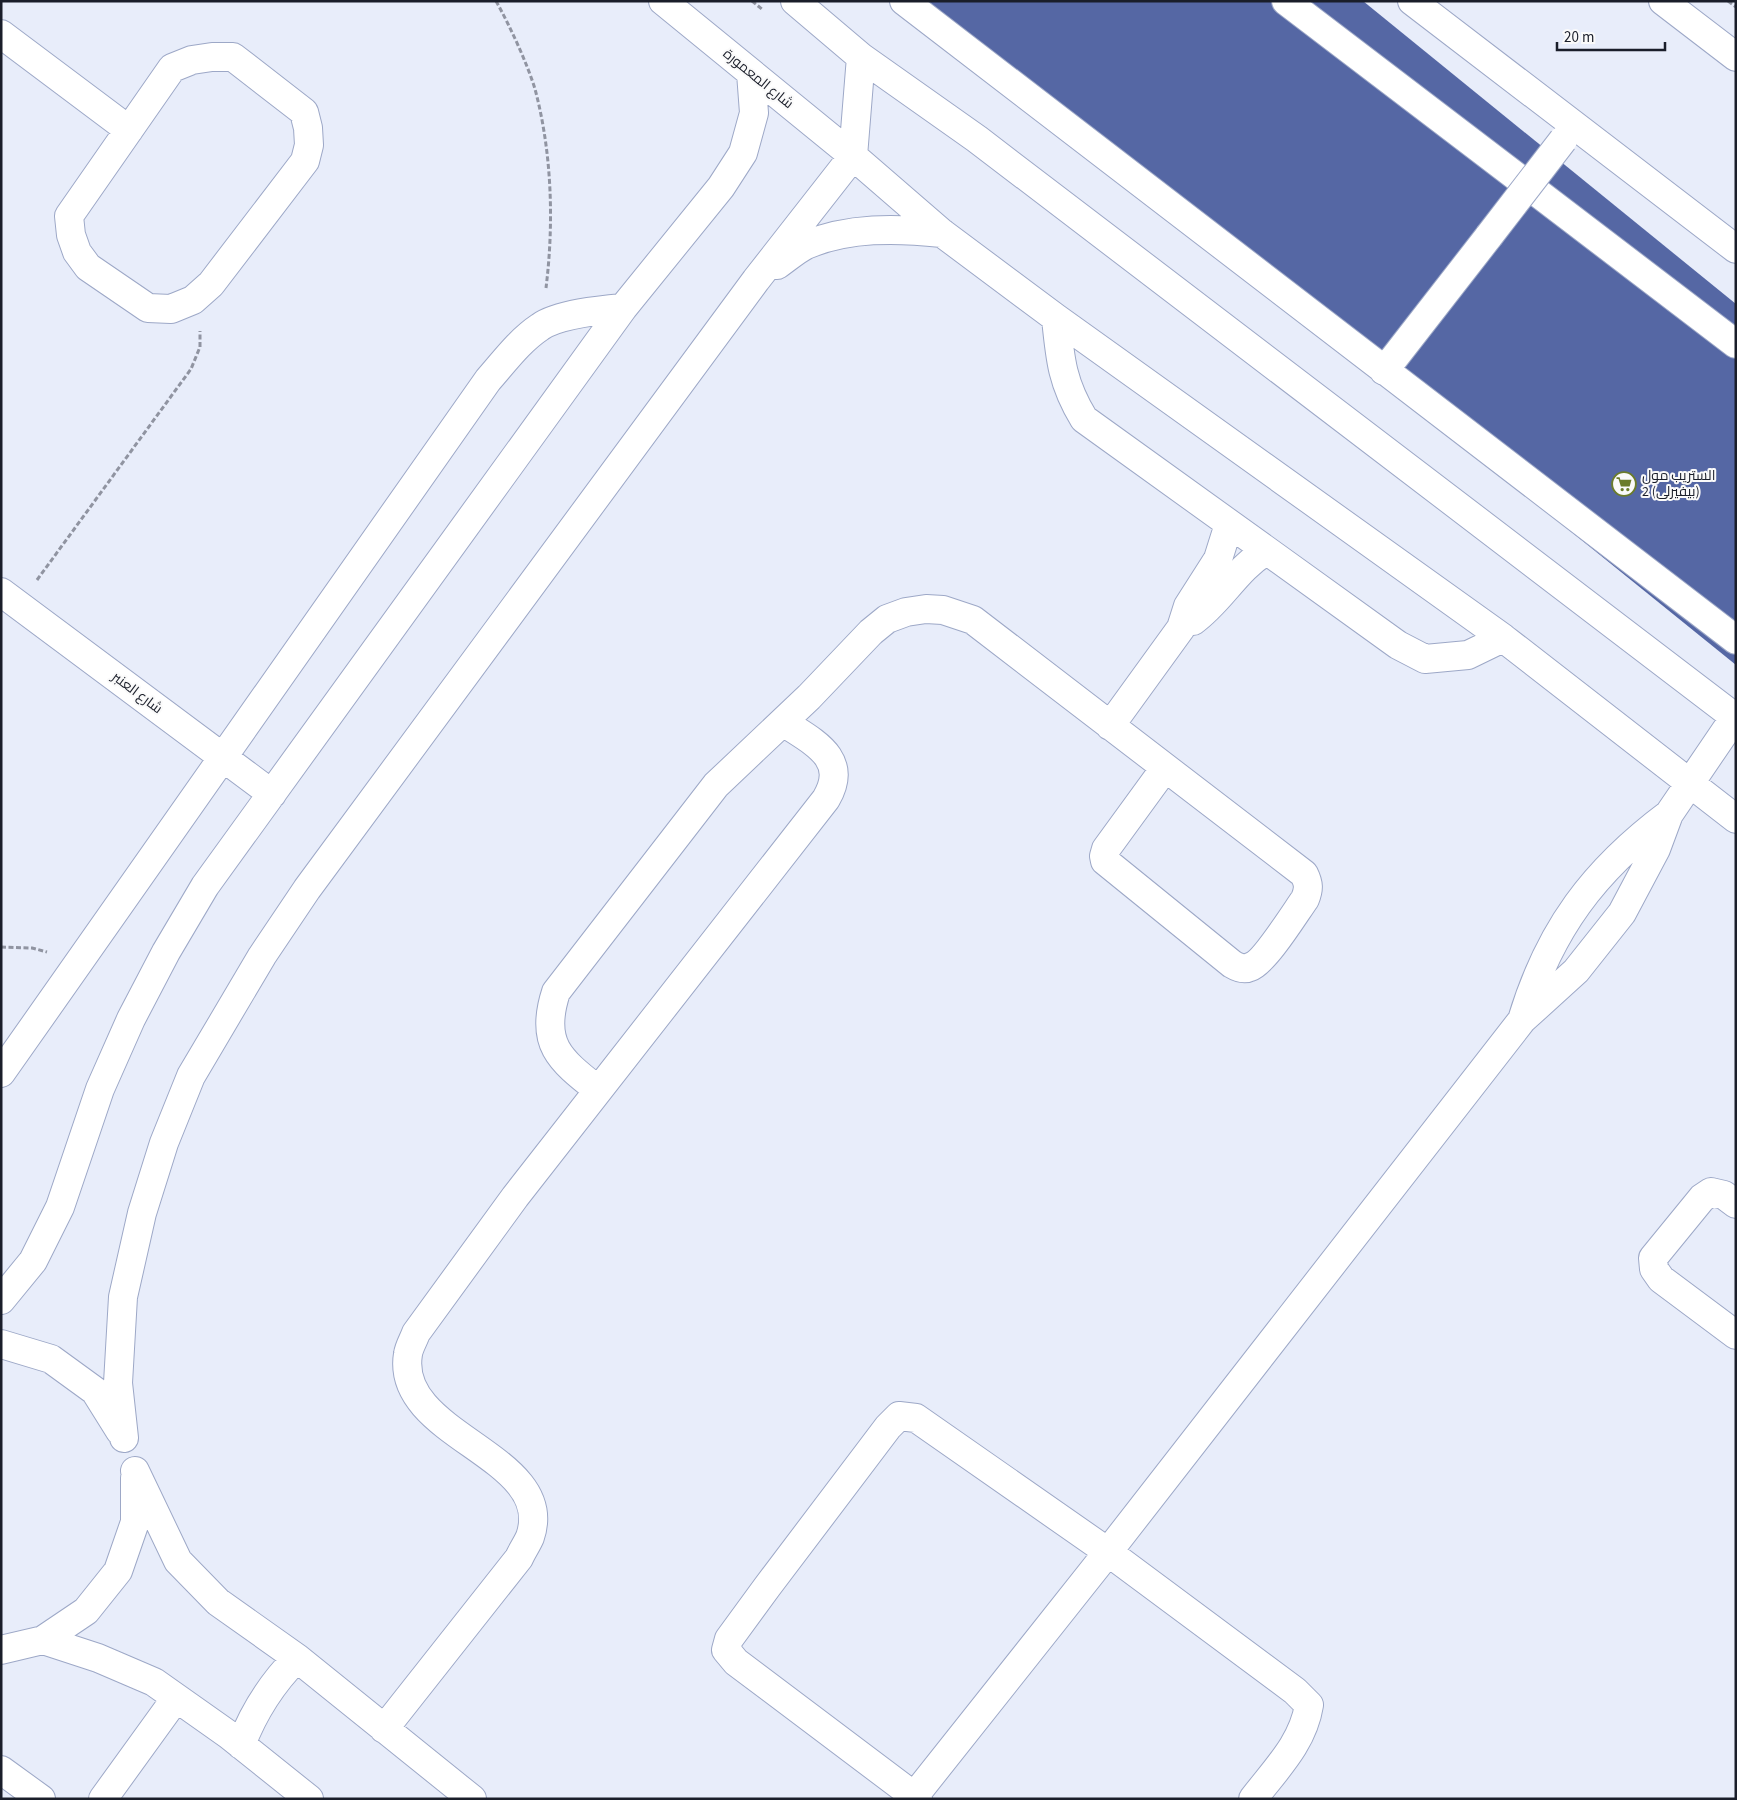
<svg xmlns="http://www.w3.org/2000/svg" width="1737" height="1800" font-family="'Source Sans 3',Cairo,sans-serif">
<rect width="100%" height="100%" fill="#e8edfa"/>
<path fill="#5567a4" d="M 915,1 L 1363,1 L 1736,304 L 1736,665 Z"/>
<g fill="none" stroke-linecap="round" stroke-linejoin="round">
<g stroke="#9da8c7" stroke-width="30">
<path id="minor" d="M 663,1 L 853,156 L 942,233 L 1056,318 L 1503,638 L 1736,819
M 795,1 L 861,57 L 977,139 L 1736,718
M 904,1 L 1736,640
M 1286,1 L 1736,344
M 1412,1 L 1736,249
M 1,34 L 129,130
M 212,57 L 233,57 L 304,112 L 308,128 L 309,145 L 305,161 L 211,284 L 193,300 L 171,309 L 148,308 L 88,267 L 77,252 L 71,235 L 69,216 L 172,68 L 192,60 Z
M 777,265 C 786,259 796,250 806,245 C 849,227 896,228 942,233
M 1056,318 C 1060,359 1062,383 1084,419 L 1398,645 L 1425,659 L 1468,655 L 1503,638
M 1384,371 L 1489,236
M 1,592 L 272,794
M 1193,621 C 1221,601 1236,569 1266,551
M 1110,726 L 1181,628 L 1188,606 L 1218,559 L 1229,524
M 1522,1020 C 1549,930 1594,870 1669,814
M 1,1073 L 488,380 C 504,362 519,341 540,327 C 558,314 601,310 623,308
M 598,1090 C 560,1060 539,1044 556,992 L 716,785 L 809,697 L 871,632 L 887,619 L 906,612 L 926,609 L 943,610 L 973,620 L 1304,874 C 1309,884 1309,889 1305,899 C 1295,913 1264,963 1250,967 C 1244,970 1237,967 1232,964 L 1105,861 L 1104,856 L 1106,849 L 1165,768
M 1736,1204 L 1724,1195 L 1711,1192 L 1702,1198 L 1653,1258 L 1654,1269 L 1661,1279 L 1736,1335
M 1,1300 L 33,1261 L 60,1207 L 100,1089 L 131,1019 L 166,952 L 205,886 L 623,308 L 721,187 L 743,153 L 754,113 L 751,73
M 1,1344 L 51,1359 L 95,1391 L 120,1431
M 124,1438 L 118,1383 L 123,1297 L 142,1213 L 164,1143 L 191,1076 L 262,956 L 307,889 L 756,280 L 853,156 L 861,57
M 135,1471 L 178,1561 L 218,1602 L 297,1658 L 472,1799
M 43,1640 L 98,1658 L 154,1682 L 229,1735 L 309,1799
M 1,1650 L 43,1640 L 86,1611 L 118,1571 L 135,1522 L 135,1478
M 384,1729 L 519,1558 C 522,1551 527,1544 530,1537 C 558,1455 394,1437 408,1354 C 409,1347 414,1339 416,1333 L 515,1197 L 826,799 C 850,758 813,742 783,722
M 241,1745 C 254,1711 271,1684 297,1658
M 1,1770 L 41,1799
M 103,1799 L 176,1698
M 912,1799 L 1108,1552 L 1522,1020 L 1576,971 L 1622,913 L 1656,849 L 1669,814 L 1735,717
M 918,1799 L 736,1662 L 726,1650 L 729,1639 L 767,1587 L 888,1427 L 899,1416 L 916,1418 L 1108,1552 L 1295,1691 L 1309,1705 C 1303,1743 1276,1769 1253,1799"/>
</g>
<g stroke="#9da8c7" stroke-width="30">
<path id="major" d="M 1663,1 L 1736,57"/>
</g>
<path stroke="#9094a1" stroke-width="3" stroke-dasharray="5 2.5" stroke-linecap="butt" d="M 496,1 C 510,26 527,63 535,89 C 552,153 554,223 546,288
M 752,1 L 763,10
M 1728,1 L 1736,7
M 37,580 L 191,369 L 200,347 L 200,331
M 1,947 L 32,948 L 47,952"/>
<use href="#minor" stroke="#fff" stroke-width="28"/>
<use href="#major" stroke="#fff" stroke-width="28"/>
<g stroke="#9da8c7" stroke-width="30" stroke-linecap="butt">
<path id="minor-bridge" d="M 1489,236 L 1563,140"/>
</g>
<use href="#minor-bridge" stroke="#fff" stroke-width="28"/>
</g>
<defs>
<g id="supermarket-ring" transform="scale(1.25)"><circle r="9.5" fill="#fafafa" stroke="#6b7c2b" stroke-width="1.5"/><path d="M-6-5.5h2.5l.6 2H6L4.5 2H-2.5L-4.4-4H-6ZM-1.5 3.2a1.3 1.3 0 1 0 .1 0ZM3 3.2a1.3 1.3 0 1 0 .1 0Z" fill="#6b7c2b"/></g>
</defs>
<g fill-rule="evenodd">
<use href="#supermarket-ring" x="1624" y="484"/>
</g>
<g text-anchor="middle" dominant-baseline="central" stroke-width="4" stroke-linejoin="round" paint-order="stroke">
<g font-size="14" fill="#1a1e2a" stroke="#fafafa">
<text transform="translate(758 79) rotate(39)">شارع المعمورة</text>
<text transform="translate(137 693) rotate(37)">شارع العنبر</text>
</g>
<g font-size="14" fill="#1a1e2a" stroke="#fafafa" text-anchor="start">
<text x="1642" y="476">الستريب مول<tspan x="1642" dy="16">2 (بيفيرلى)</tspan></text>
</g>
</g>
<rect width="1737" height="1800" fill="none" stroke="#1a1e2a" stroke-width="5"/>
<path d="M1557 42v8h108v-8" fill="none" stroke="#1a1e2a" stroke-width="2.5"/>
<text x="1564" y="42" font-size="15" fill="#1a1e2a" stroke="#fafafa" stroke-width="4" paint-order="stroke">20 m</text>
</svg>
